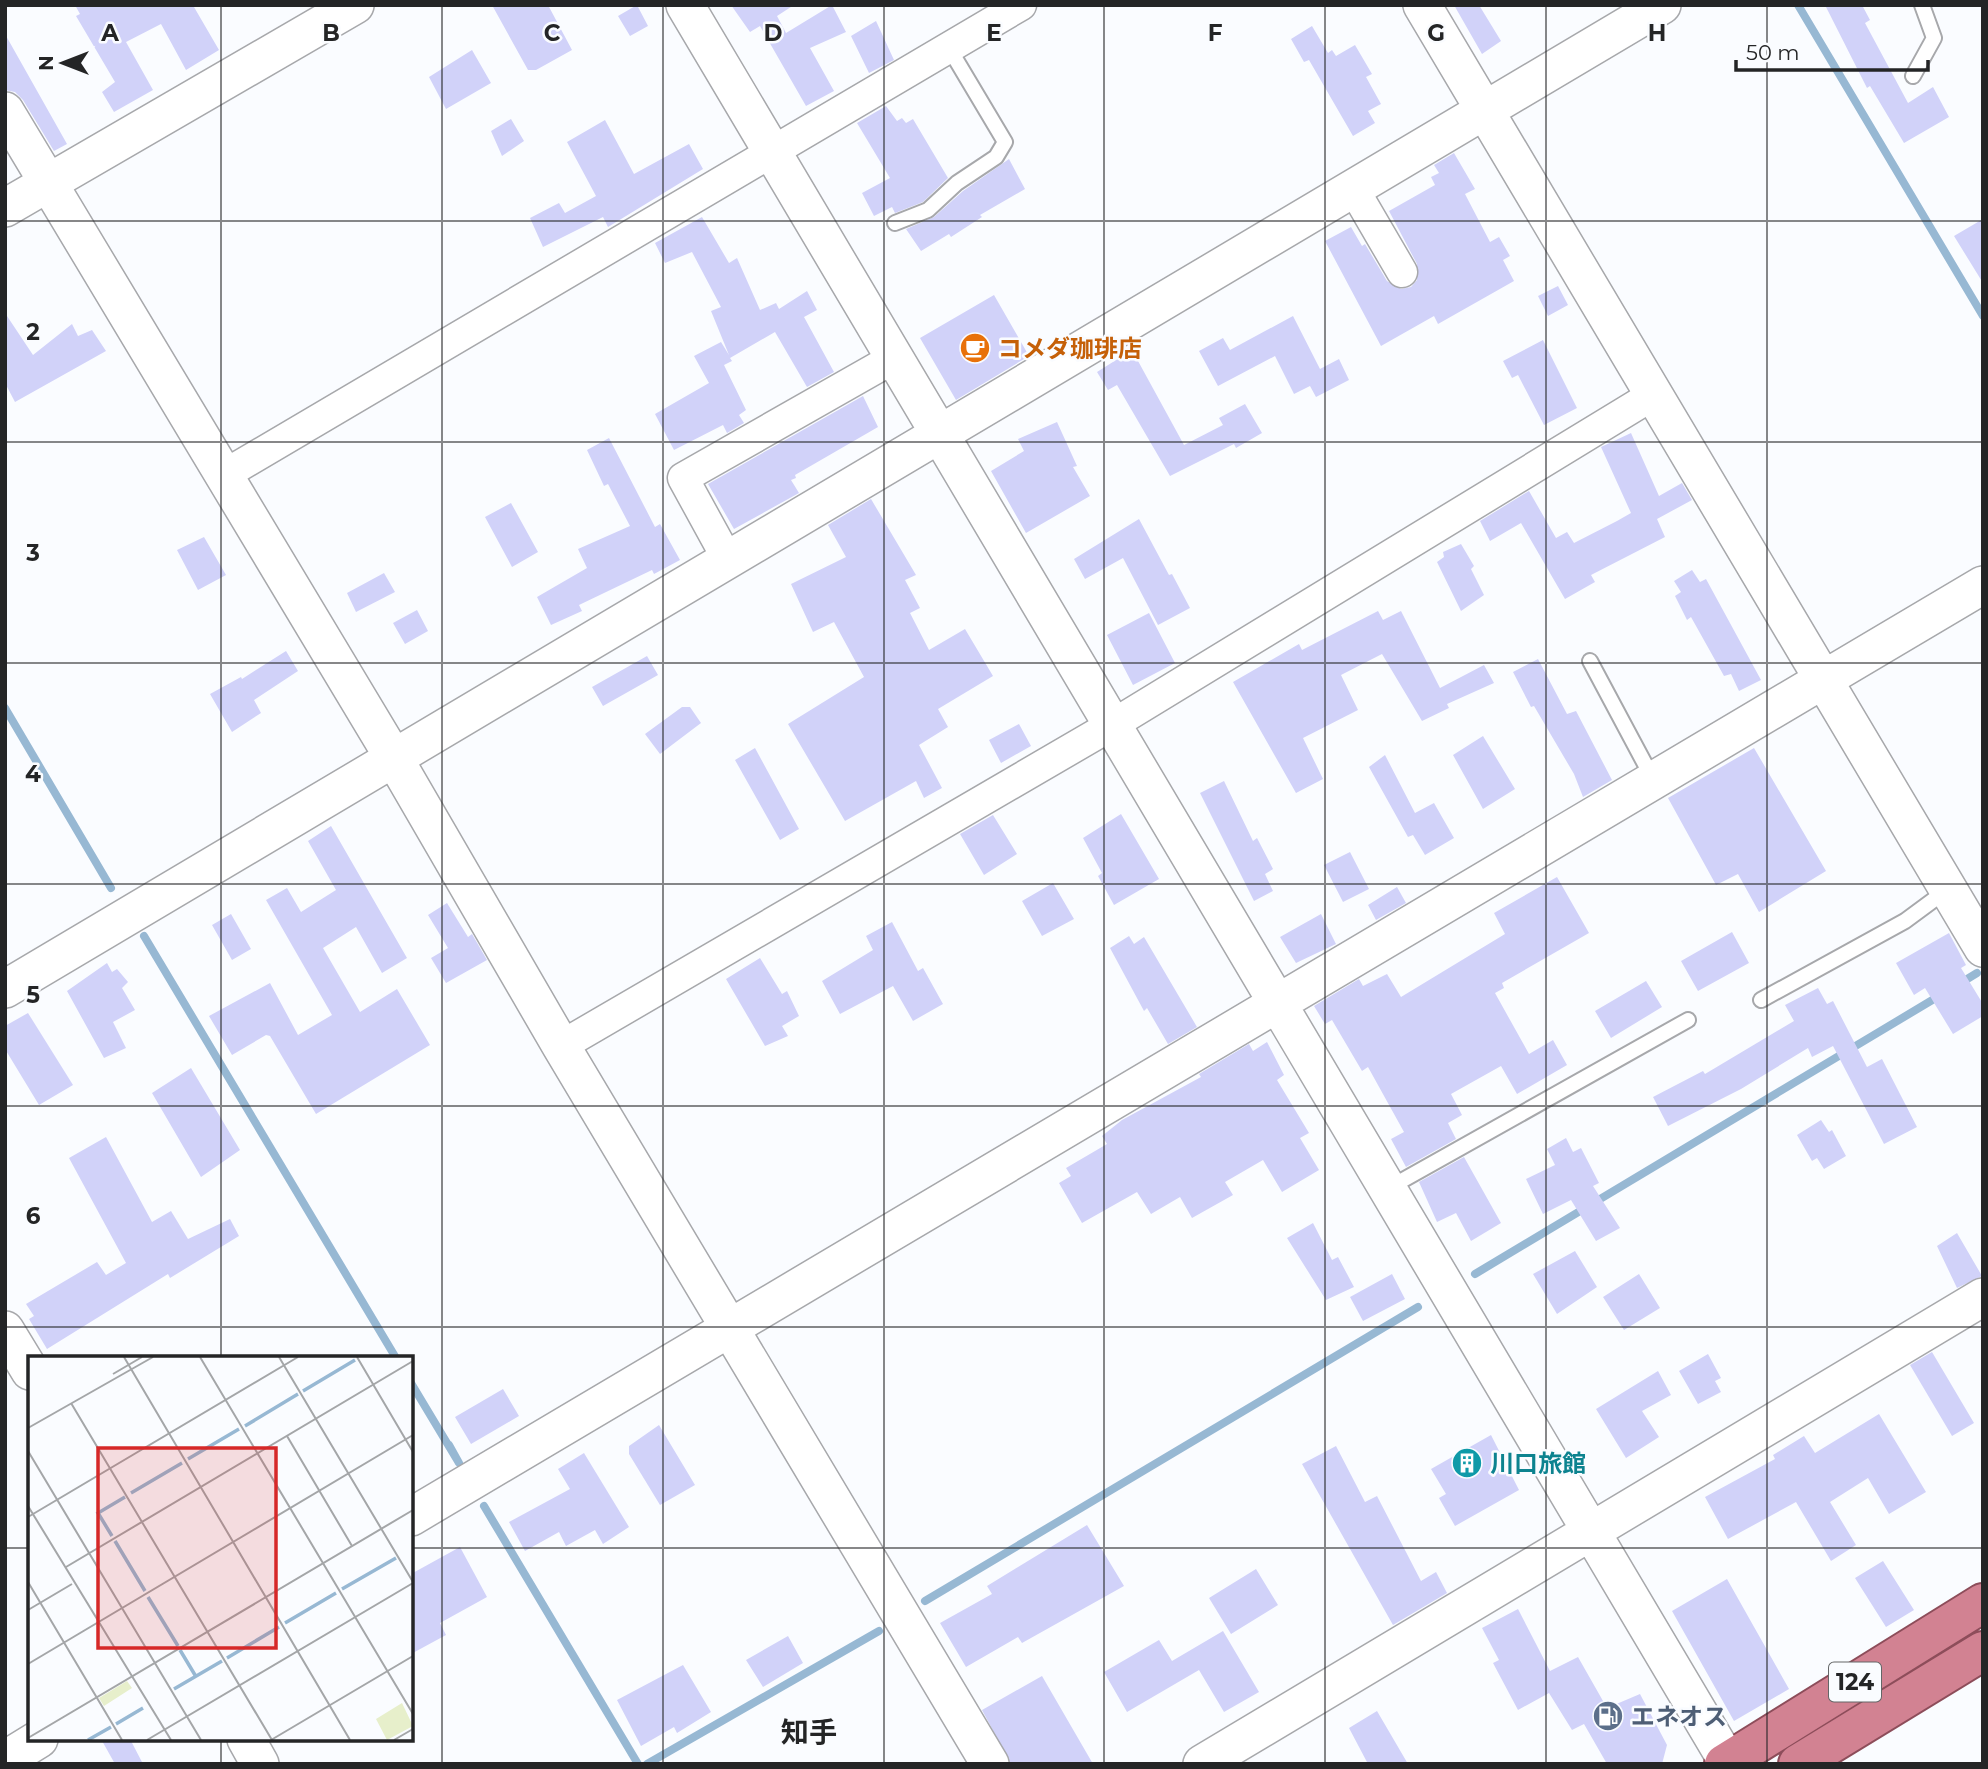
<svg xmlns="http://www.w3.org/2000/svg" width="1988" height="1769" font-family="Montserrat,'Noto Sans JP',sans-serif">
<rect width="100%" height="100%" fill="#fafcff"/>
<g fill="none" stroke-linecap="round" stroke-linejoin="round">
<path stroke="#97b8d3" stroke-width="8" d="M 1798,5 L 1983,316
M 5,708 L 111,888
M 144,936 L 396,1358
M 1959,984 L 1977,973
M 1475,1274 L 1939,996
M 411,1383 L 459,1463 L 449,1445
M 484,1506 L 638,1764
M 925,1601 L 1418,1307
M 647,1764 L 879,1631"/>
</g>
<path fill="#d1d2f9" d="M 75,5 L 197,5 L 194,7 L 219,50 L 186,70 L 161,24 L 126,42 L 153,90 L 114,112 L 102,92 L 115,82 L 76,16 L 80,14 Z
M 492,5 L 548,5 L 572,50 L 536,70 L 528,70 Z
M 637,5 L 648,26 L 630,36 L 618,16 Z
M 731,5 L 794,5 L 777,16 L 786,33 L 832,5 L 846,32 L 810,48 L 834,91 L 806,106 L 760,26 L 750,32 Z
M 1454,5 L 1479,5 L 1501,41 L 1482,54 Z
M 1825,5 L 1862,5 L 1870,20 L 1865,23 L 1908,103 L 1933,87 L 1949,117 L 1904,143 L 1870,86 L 1867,88 Z
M 876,21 L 894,60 L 869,73 L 851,36 Z
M 1312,26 L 1328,53 L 1332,50 L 1336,56 L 1355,45 L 1372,74 L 1366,77 L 1381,104 L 1368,111 L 1375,123 L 1353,136 L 1309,60 L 1304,62 L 1291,39 Z
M 5,34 L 67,144 L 54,151 L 23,100 L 15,92 L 5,90 Z
M 472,50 L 491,83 L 446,109 L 429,77 Z
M 886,106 L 897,121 L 902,118 L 906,123 L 913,119 L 948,178 L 923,202 L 895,213 L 892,207 L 874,216 L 862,193 L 890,178 L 857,123 Z
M 511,119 L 524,141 L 502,156 L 491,131 Z
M 605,120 L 634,174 L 689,144 L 703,169 L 608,227 L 603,217 L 543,247 L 530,218 L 559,203 L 565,213 L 596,196 L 567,142 Z
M 1454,153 L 1475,189 L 1465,194 L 1490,242 L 1499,237 L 1510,256 L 1503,260 L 1514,281 L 1438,324 L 1434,316 L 1381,346 L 1325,241 L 1351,227 L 1362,246 L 1365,244 L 1387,281 L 1401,289 L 1411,287 L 1417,280 L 1417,264 L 1389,211 L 1435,185 L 1431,177 L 1439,173 L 1434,165 Z
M 1009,159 L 1025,189 L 980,215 L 982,217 L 951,237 L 949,234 L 921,251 L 906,229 L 934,217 L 963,191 Z
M 702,217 L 729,263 L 737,258 L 760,310 L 776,303 L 779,309 L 807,291 L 817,310 L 804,317 L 834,372 L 807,387 L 775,332 L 730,358 L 732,361 L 724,365 L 746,410 L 739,415 L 744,423 L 727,433 L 723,425 L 674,450 L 655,414 L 709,383 L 694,356 L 721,342 L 729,355 L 711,311 L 721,307 L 692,252 L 665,263 L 655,243 Z
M 1983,219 L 1983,283 L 1954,236 Z
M 1558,286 L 1568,305 L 1548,316 L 1538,296 Z
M 994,295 L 1029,356 L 956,400 L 920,338 Z
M 5,313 L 33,355 L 72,324 L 78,336 L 92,330 L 106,351 L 15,402 L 5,383 Z
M 1293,316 L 1320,369 L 1339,359 L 1349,380 L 1316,397 L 1310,386 L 1294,394 L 1275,356 L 1218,386 L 1199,351 L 1223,338 L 1230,350 Z
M 1543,340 L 1577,408 L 1544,425 L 1518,375 L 1512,378 L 1503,361 Z
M 1132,350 L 1184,445 L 1223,425 L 1219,418 L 1245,404 L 1262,433 L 1236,448 L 1234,444 L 1170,476 L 1117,385 L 1108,390 L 1097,372 Z
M 863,396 L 878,427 L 795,475 L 796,478 L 791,480 L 799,493 L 734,529 L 708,484 Z
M 1057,422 L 1077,466 L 1073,467 L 1090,496 L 1026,533 L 991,471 L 1024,451 L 1018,439 Z
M 1631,433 L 1659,496 L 1682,483 L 1692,500 L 1657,519 L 1665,537 L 1591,575 L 1595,582 L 1565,599 L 1521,523 L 1490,541 L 1480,521 L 1529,491 L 1556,538 L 1567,532 L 1574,543 L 1617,521 L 1631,513 L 1601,447 Z
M 609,438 L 655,527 L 660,524 L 680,560 L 654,574 L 652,570 L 579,605 L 582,611 L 551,625 L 537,597 L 587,568 L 578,549 L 630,526 L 608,484 L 604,486 L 587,450 Z
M 871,499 L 916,575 L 905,580 L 920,608 L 910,613 L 929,650 L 965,629 L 993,676 L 938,709 L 948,727 L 919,745 L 942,788 L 924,798 L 916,781 L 845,821 L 788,724 L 864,677 L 834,622 L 813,632 L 791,584 L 846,557 L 828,525 Z
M 511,503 L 538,552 L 512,567 L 485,517 Z
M 1139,519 L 1169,575 L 1172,574 L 1190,608 L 1158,625 L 1123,558 L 1085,579 L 1074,559 Z
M 204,537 L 226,575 L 198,590 L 177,550 Z
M 1461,544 L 1474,566 L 1471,569 L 1484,595 L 1461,611 L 1437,562 L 1444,557 L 1443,552 Z
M 1692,570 L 1700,582 L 1706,579 L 1761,680 L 1739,691 L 1731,674 L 1724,676 L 1691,617 L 1687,620 L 1675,596 L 1681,592 L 1674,581 Z
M 384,573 L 395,592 L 356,612 L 347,593 Z
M 417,610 L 428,631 L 405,644 L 393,623 Z
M 1378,611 L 1383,620 L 1401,611 L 1440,688 L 1484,665 L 1494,683 L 1447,704 L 1449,708 L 1422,721 L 1382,654 L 1341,675 L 1358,710 L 1303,738 L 1323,779 L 1296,793 L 1233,682 L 1299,644 L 1302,650 Z
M 1149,613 L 1175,663 L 1133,685 L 1107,635 Z
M 286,651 L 298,671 L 254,700 L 261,713 L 232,732 L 210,694 L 241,677 L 242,679 Z
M 647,656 L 658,675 L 603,706 L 592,687 Z
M 1538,659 L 1567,714 L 1576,711 L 1612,780 L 1583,797 L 1574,774 L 1534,706 L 1531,707 L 1513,672 Z
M 682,707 L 690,707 L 701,723 L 660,754 L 645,734 Z
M 1019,724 L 1031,746 L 1001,763 L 989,740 Z
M 1483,736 L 1515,789 L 1483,809 L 1453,755 Z
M 755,748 L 799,829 L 780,840 L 735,760 Z
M 1754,748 L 1826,871 L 1759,912 L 1738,874 L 1716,885 L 1668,798 Z
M 1385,755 L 1415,813 L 1434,803 L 1454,838 L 1425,855 L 1413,835 L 1408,837 L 1369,767 Z
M 1224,781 L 1253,841 L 1257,838 L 1273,869 L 1265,874 L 1273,891 L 1254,901 L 1200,793 Z
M 1121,814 L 1159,879 L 1114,905 L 1098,876 L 1102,873 L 1083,838 Z
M 993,815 L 1017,854 L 984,875 L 960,834 Z
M 331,826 L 407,958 L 382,973 L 356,927 L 323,948 L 360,1012 L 397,989 L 430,1045 L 316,1114 L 270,1036 L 266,1035 L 232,1055 L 209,1016 L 270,983 L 298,1035 L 332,1015 L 266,900 L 287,888 L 301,912 L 336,890 L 308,841 Z
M 1350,852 L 1369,889 L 1343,902 L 1324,865 Z
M 1557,877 L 1589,933 L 1502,983 L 1504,988 L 1495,993 L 1529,1054 L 1553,1040 L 1567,1065 L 1517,1094 L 1501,1066 L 1451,1094 L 1462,1115 L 1448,1123 L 1456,1139 L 1406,1167 L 1391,1139 L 1404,1132 L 1368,1067 L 1362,1071 L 1332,1020 L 1325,1024 L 1314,1006 L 1359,979 L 1363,986 L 1387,974 L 1401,997 L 1505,934 L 1494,913 Z
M 1053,883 L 1074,919 L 1042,936 L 1022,901 Z
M 1397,887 L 1406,903 L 1376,920 L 1368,905 Z
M 447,903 L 468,937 L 472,934 L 487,960 L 446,983 L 431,958 L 448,948 L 428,915 Z
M 231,914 L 251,949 L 232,960 L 212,925 Z
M 1321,914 L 1336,944 L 1296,963 L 1280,937 Z
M 892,922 L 918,971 L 923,968 L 943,1004 L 913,1021 L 893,986 L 840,1014 L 822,981 L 873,950 L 866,936 Z
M 1732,932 L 1749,963 L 1698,991 L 1681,961 Z
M 1949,933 L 1966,965 L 1961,968 L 1983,1004 L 1983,1016 L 1953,1034 L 1925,988 L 1914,995 L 1896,963 Z
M 1129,936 L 1134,944 L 1144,937 L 1197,1027 L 1168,1044 L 1147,1008 L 1144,1011 L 1110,948 Z
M 760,958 L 782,994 L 787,991 L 799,1016 L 782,1026 L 788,1036 L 765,1046 L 726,979 Z
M 107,963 L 112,972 L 117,969 L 128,982 L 122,988 L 135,1010 L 113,1022 L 126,1048 L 104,1058 L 67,991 Z
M 1646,981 L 1662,1007 L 1611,1038 L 1595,1011 Z
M 1818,988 L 1827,1004 L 1833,1001 L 1867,1067 L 1882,1059 L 1917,1127 L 1884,1144 L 1833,1046 L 1812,1057 L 1808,1048 L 1741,1089 L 1668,1126 L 1653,1097 L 1703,1071 L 1705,1074 L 1794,1021 L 1785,1005 Z
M 28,1013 L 73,1085 L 39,1105 L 5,1049 L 5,1026 Z
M 1267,1042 L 1284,1075 L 1277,1080 L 1309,1133 L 1300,1138 L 1319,1170 L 1282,1192 L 1263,1160 L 1225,1182 L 1233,1195 L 1192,1218 L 1180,1197 L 1151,1214 L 1137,1192 L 1082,1223 L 1059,1183 L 1071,1176 L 1066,1168 L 1107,1144 L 1102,1136 L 1122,1120 L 1201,1077 L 1199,1074 L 1249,1044 L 1253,1051 Z
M 191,1068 L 240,1150 L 201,1177 L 152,1093 Z
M 1821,1120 L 1829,1132 L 1832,1130 L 1846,1156 L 1824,1169 L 1817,1158 L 1812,1161 L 1797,1135 Z
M 106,1137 L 152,1222 L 171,1211 L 188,1239 L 230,1219 L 239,1236 L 170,1278 L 168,1274 L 47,1349 L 29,1319 L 34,1316 L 26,1304 L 97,1262 L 106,1275 L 126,1263 L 69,1158 Z
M 1566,1138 L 1573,1152 L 1581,1148 L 1599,1183 L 1593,1186 L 1620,1228 L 1596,1241 L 1571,1200 L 1543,1214 L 1526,1179 L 1555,1165 L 1547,1149 Z
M 1464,1157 L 1501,1223 L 1471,1241 L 1456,1213 L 1437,1222 L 1419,1182 Z
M 1313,1223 L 1332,1260 L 1338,1257 L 1354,1287 L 1326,1300 L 1287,1238 Z
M 1957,1233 L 1982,1276 L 1957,1288 L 1937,1246 Z
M 1575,1251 L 1597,1287 L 1557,1314 L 1533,1274 Z
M 1392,1274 L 1405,1299 L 1363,1321 L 1350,1297 Z
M 1639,1274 L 1660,1308 L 1624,1330 L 1603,1297 Z
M 1932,1352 L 1974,1423 L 1952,1436 L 1910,1365 Z
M 1708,1354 L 1721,1378 L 1715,1381 L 1721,1392 L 1698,1404 L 1679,1371 Z
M 1658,1371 L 1671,1395 L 1642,1411 L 1659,1437 L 1626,1458 L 1596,1409 Z
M 503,1389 L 519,1416 L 471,1444 L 455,1417 Z
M 1879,1414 L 1926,1492 L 1889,1514 L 1868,1478 L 1830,1502 L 1856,1545 L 1831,1561 L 1796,1502 L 1728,1539 L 1705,1497 L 1775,1459 L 1773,1455 L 1804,1436 L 1815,1453 Z
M 659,1425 L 695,1485 L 660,1505 L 629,1454 L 629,1446 Z
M 1491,1435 L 1519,1490 L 1455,1526 L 1439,1498 L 1446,1494 L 1431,1469 Z
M 1336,1446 L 1365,1502 L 1377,1496 L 1421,1581 L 1436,1572 L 1447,1593 L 1393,1625 L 1302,1464 Z
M 584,1453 L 629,1527 L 603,1544 L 595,1530 L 566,1546 L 559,1532 L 525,1551 L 509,1522 L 570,1489 L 558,1469 Z
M 1087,1525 L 1124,1586 L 1022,1643 L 1018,1637 L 966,1667 L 940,1623 L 992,1594 L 987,1586 Z
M 460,1547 L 487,1597 L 440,1623 L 446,1635 L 411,1654 L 411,1574 Z
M 1883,1561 L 1914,1610 L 1886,1627 L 1855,1578 Z
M 1256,1569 L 1278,1605 L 1231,1634 L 1209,1598 Z
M 1727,1579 L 1789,1689 L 1734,1721 L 1672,1611 Z
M 1518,1609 L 1550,1671 L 1578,1657 L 1607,1708 L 1640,1694 L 1667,1745 L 1662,1764 L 1607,1764 L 1584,1724 L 1572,1730 L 1549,1693 L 1518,1710 L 1493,1663 L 1499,1660 L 1482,1628 Z
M 1223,1631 L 1259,1692 L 1224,1712 L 1199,1670 L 1127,1712 L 1104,1672 L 1159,1640 L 1172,1661 Z
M 788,1636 L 803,1663 L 763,1687 L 746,1660 Z
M 683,1665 L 711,1712 L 677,1733 L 674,1727 L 641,1746 L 617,1700 Z
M 1042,1676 L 1093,1764 L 1011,1764 L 982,1710 Z
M 1377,1711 L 1408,1764 L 1368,1764 L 1349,1728 Z
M 101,1739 L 130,1739 L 143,1764 L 115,1764 Z"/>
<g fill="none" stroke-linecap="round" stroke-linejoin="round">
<g stroke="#a7a8ab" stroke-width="18">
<path id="service" d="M 1913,76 L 1934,38 L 1922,5
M 895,223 L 928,210 L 957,183 L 996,157 L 1005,142 L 949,48
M 1590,661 L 1653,779
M 1761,1000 L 1905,921 L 1947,890
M 1387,1189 L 1688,1020"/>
</g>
<g stroke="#a7a8ab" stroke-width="33">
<path id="minor" d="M 1353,188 L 1402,272
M 224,475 L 1021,5
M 728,560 L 683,478 L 894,358
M 561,1046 L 1112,725 L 1653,395"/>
</g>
<g stroke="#a7a8ab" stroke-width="40">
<path id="tertiary" d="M 685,5 L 1729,1764
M 1422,5 L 1983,948
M 5,111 L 395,760 L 561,1046 L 990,1764
M 5,208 L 355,5
M 5,989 L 1662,5
M 5,1330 L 30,1371
M 411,1517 L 1983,585
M 246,1739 L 260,1764
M 5,1760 L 39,1739
M 1202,1764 L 1983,1297"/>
</g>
<g stroke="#8d4d5a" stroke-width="42">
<path id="trunk" d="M 1724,1764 L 1983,1603
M 1798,1764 L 1983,1651"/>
</g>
<use href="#service" stroke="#fff" stroke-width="14"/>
<use href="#minor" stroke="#fff" stroke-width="30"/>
<use href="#tertiary" stroke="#fff" stroke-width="37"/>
<use href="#trunk" stroke="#d28292" stroke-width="38"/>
</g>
<path fill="none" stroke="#242526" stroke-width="2" stroke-opacity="0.55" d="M 221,5 L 221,1358M 442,5 L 442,1764M 663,5 L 663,1764M 884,5 L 884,1764M 1104,5 L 1104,1764M 1325,5 L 1325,1764M 1546,5 L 1546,1764M 1767,5 L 1767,1764M 5,221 L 1983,221M 5,442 L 1983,442M 5,663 L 1983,663M 5,884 L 1983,884M 5,1106 L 1983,1106M 5,1327 L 1983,1327M 5,1548 L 30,1548M 411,1548 L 1983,1548M 221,1739 L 221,1764"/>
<defs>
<g id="cafe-disc" transform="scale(1.575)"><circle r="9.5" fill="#e8710a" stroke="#fafcff"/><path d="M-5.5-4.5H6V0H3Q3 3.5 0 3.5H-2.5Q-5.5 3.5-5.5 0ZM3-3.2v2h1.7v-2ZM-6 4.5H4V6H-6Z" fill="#fff"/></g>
<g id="building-disc" transform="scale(1.575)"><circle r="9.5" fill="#0f9aa8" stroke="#fafcff"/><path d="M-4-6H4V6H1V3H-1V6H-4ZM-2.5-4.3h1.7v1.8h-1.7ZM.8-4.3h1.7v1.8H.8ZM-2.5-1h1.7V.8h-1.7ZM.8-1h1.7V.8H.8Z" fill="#fff"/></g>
<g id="fuel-disc" transform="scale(1.575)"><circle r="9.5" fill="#5c6f8a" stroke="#fafcff"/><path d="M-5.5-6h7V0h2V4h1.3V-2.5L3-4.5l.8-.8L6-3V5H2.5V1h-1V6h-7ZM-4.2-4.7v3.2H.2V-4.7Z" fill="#fff"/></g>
</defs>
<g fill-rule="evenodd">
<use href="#cafe-disc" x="975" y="348"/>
<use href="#building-disc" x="1467" y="1463"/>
<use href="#fuel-disc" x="1608" y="1716"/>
</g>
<g text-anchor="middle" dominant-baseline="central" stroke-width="5" stroke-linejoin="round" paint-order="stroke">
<rect fill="#fafcff" stroke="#646667" stroke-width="2" x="1829" y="1662.5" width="52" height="39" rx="5"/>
<g font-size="23" font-weight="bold" fill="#242526">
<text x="1855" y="1682">124</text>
</g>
<g font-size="24" font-weight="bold" fill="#c56008" stroke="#fafcff" text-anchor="start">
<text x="998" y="348">コメダ珈琲店</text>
</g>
<g font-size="24" font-weight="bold" fill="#0d838f" stroke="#fafcff" text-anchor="start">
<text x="1490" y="1463">川口旅館</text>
</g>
<g font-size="24" font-weight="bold" fill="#4e5e75" stroke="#fafcff" text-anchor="start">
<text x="1631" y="1716">エネオス</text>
</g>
<g font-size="28" font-weight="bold" fill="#242526" stroke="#fafcff">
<text x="809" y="1732">知手</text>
</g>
</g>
<g transform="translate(28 1356)">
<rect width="385" height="385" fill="#fafcff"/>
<path d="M 99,325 L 104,332 L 76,350 L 71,342 ZM 374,347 L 385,370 L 359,384 L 348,363 Z" fill="#e7efcb"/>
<path fill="none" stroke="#97b8d3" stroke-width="3.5" d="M 275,35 L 327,4M 217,70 L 270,38M 160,103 L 211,73M 103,137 L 154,107M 84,180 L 70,157 L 97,141M 87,185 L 117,235M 314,233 L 368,202M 120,241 L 150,290M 257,267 L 308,237M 152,294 L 167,319M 199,302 L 251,271M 146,333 L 194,305M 88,368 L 115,352M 60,384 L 83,371"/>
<path fill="none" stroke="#a4a6a8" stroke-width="2" d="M 96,1 L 322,384M 172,1 L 385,358M 251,1 L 385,226M 329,1 L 385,96M 85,18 L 114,1M 43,47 L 244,384M 0,72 L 125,1M 259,80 L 324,190M 0,95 L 173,384M 0,150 L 143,384M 0,161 L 270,1M 38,211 L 385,5M 0,226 L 94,384M 0,254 L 44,228M 0,308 L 385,79M 0,382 L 385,154M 119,384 L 385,227M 243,384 L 385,300M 366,384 L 385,373"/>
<path fill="#d62828" fill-opacity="0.15" stroke="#d62828" stroke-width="3.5" d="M 70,92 L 248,92 L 248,292 L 70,292 Z"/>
<rect width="385" height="385" fill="none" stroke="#242526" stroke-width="3.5"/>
</g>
<g font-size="23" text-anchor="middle" font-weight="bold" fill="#242526" stroke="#fafcff" stroke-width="5" stroke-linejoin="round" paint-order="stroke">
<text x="110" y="41">A</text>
<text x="331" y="41">B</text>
<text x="552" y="41">C</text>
<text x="773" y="41">D</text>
<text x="994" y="41">E</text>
<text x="1215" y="41">F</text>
<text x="1436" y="41">G</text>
<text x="1657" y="41">H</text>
<text x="33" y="340">2</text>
<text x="33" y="561">3</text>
<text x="33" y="782">4</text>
<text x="33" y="1003">5</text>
<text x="33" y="1224">6</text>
</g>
<rect width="1988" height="1769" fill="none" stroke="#242526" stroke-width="14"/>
<g transform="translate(63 63) rotate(270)" stroke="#fafcff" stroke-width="5" paint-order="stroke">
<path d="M0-5L12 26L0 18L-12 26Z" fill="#242526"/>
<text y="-10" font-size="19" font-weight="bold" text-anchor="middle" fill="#242526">N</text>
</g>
<path d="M1736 60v10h192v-10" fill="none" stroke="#242526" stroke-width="3.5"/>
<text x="1746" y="60" font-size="21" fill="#242526" stroke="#fafcff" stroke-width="5" paint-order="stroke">50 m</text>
</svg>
